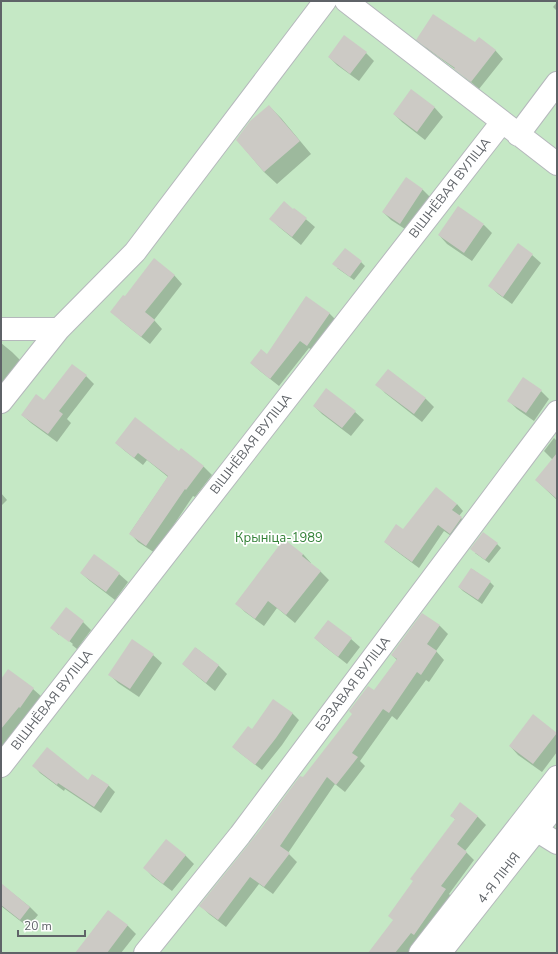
<svg xmlns="http://www.w3.org/2000/svg" width="558" height="954" font-family="'Nunito Sans',sans-serif">
<rect width="100%" height="100%" fill="#f1efe8"/>
<path fill="#c5e8c5" d="M 1,1 L 557,1 L 557,953 L 1,953 Z"/>
<path fill="#0003" d="M 557,2 L 557,11 L 553,7 Z
M 418,39 L 475,43 L 495,50 L 503,59 L 479,89 L 459,72 L 426,48 Z
M 366,53 L 374,61 L 359,81 L 337,65 L 329,57 Z
M 412,91 L 435,108 L 443,117 L 425,140 L 402,122 L 394,114 Z
M 269,106 L 281,118 L 311,154 L 277,184 L 264,172 L 237,140 Z
M 406,179 L 423,190 L 431,198 L 408,231 L 391,220 L 383,212 Z
M 294,209 L 315,227 L 301,245 L 279,227 L 271,219 Z
M 484,225 L 492,233 L 472,261 L 447,244 L 439,235 Z
M 532,255 L 541,263 L 512,304 L 498,294 L 490,286 Z
M 361,262 L 365,266 L 354,280 L 337,268 Z
M 174,275 L 182,284 L 154,320 L 162,329 L 150,344 L 120,320 L 125,297 Z
M 329,313 L 338,322 L 316,353 L 309,348 L 279,386 L 260,371 L 251,363 L 267,355 Z
M 1,343 L 12,352 L 20,360 L 1,386 Z
M 388,370 L 426,399 L 434,407 L 422,422 L 385,393 L 377,384 Z
M 86,376 L 94,384 L 67,419 L 71,423 L 57,442 L 31,423 L 22,415 Z
M 541,391 L 549,399 L 534,421 L 517,409 L 508,400 Z
M 314,406 L 355,412 L 364,420 L 351,436 L 322,414 Z
M 554,438 L 557,441 L 557,500 L 536,480 L 553,460 L 544,451 Z
M 116,443 L 179,452 L 181,449 L 204,467 L 212,475 L 195,497 L 193,496 L 155,553 L 138,542 L 130,533 L 168,477 L 147,460 L 143,465 L 125,451 Z
M 1,493 L 7,500 L 1,506 Z
M 457,504 L 463,511 L 459,516 L 468,525 L 457,540 L 444,531 L 419,568 L 392,548 L 385,542 L 403,530 Z
M 497,544 L 501,548 L 489,563 L 475,553 Z
M 303,554 L 311,563 L 310,564 L 320,571 L 329,580 L 295,623 L 277,608 L 264,626 L 245,612 L 237,604 Z
M 472,569 L 490,582 L 494,586 L 482,604 L 463,591 L 459,587 Z
M 81,573 L 119,574 L 128,582 L 115,600 L 90,581 Z
M 422,614 L 440,626 L 448,634 L 436,651 L 444,660 L 429,682 L 426,680 L 397,720 L 392,716 L 360,761 L 365,766 L 345,792 L 335,784 L 288,853 L 297,862 L 273,894 L 259,884 L 226,927 L 209,914 L 201,906 L 374,692 L 397,660 L 392,655 Z
M 328,621 L 351,639 L 360,647 L 347,664 L 324,646 L 315,638 Z
M 83,622 L 91,630 L 77,649 L 72,645 L 73,644 L 59,633 L 59,635 L 52,628 Z
M 196,648 L 219,666 L 227,674 L 215,691 L 192,672 L 183,664 Z
M 153,655 L 162,663 L 139,697 L 118,683 L 110,675 Z
M 1,680 L 33,689 L 42,697 L 1,748 Z
M 292,713 L 299,720 L 282,745 L 262,770 L 240,753 L 233,747 Z
M 533,716 L 557,734 L 557,752 L 542,772 L 518,755 L 510,746 Z
M 34,766 L 89,781 L 93,775 L 109,786 L 115,792 L 101,813 L 65,789 L 64,791 L 40,773 Z
M 461,804 L 478,817 L 486,825 L 465,851 L 474,860 L 449,894 L 453,898 L 409,953 L 369,953 L 394,921 L 456,820 L 451,815 Z
M 185,855 L 194,864 L 172,891 L 152,876 L 144,867 Z
M 1,884 L 30,907 L 38,915 L 28,927 L 1,906 Z
M 108,911 L 128,926 L 136,934 L 121,953 L 76,953 Z"/>
<path fill="#cccac5" d="M 433,14 L 475,42 L 479,37 L 496,50 L 471,82 L 454,69 L 455,68 L 439,57 L 416,40 Z
M 344,35 L 367,52 L 350,74 L 328,57 Z
M 411,89 L 435,107 L 417,132 L 393,114 Z
M 269,105 L 300,141 L 264,172 L 236,140 L 250,121 Z
M 406,177 L 423,189 L 400,224 L 382,212 Z
M 284,201 L 293,209 L 294,208 L 307,218 L 292,237 L 269,219 Z
M 458,206 L 484,224 L 464,253 L 438,235 Z
M 518,243 L 533,254 L 503,297 L 488,286 Z
M 345,248 L 362,261 L 350,277 L 332,264 Z
M 154,258 L 175,275 L 145,312 L 155,320 L 141,337 L 110,312 L 123,295 L 125,296 Z
M 306,296 L 330,313 L 307,346 L 300,341 L 270,379 L 250,363 L 261,349 L 267,354 Z
M 72,364 L 87,375 L 59,411 L 63,414 L 48,434 L 21,415 L 36,394 L 44,400 Z
M 388,369 L 426,398 L 414,414 L 375,385 Z
M 523,377 L 542,390 L 526,413 L 507,401 Z
M 326,388 L 356,411 L 342,428 L 313,406 Z
M 135,417 L 179,451 L 181,448 L 204,466 L 186,490 L 185,489 L 146,546 L 129,534 L 168,476 L 138,453 L 134,458 L 115,443 Z
M 557,453 L 557,499 L 535,480 Z
M 436,487 L 457,504 L 452,510 L 462,517 L 450,534 L 438,525 L 412,562 L 384,542 L 396,524 L 403,529 Z
M 483,532 L 498,543 L 485,560 L 470,549 Z
M 284,539 L 303,554 L 302,556 L 321,571 L 286,615 L 268,601 L 255,619 L 235,604 Z
M 94,554 L 120,573 L 106,592 L 80,573 Z
M 471,568 L 491,581 L 478,600 L 458,587 Z
M 66,607 L 84,621 L 69,642 L 50,628 Z
M 422,613 L 440,625 L 427,644 L 437,651 L 421,675 L 417,672 L 389,713 L 383,709 L 352,753 L 358,757 L 336,785 L 327,777 L 280,846 L 290,853 L 264,887 L 250,877 L 218,920 L 199,906 L 260,830 L 300,776 L 303,777 L 352,714 L 349,711 L 368,686 L 374,690 L 397,659 L 391,655 Z
M 328,620 L 352,638 L 338,657 L 314,638 Z
M 132,639 L 154,654 L 130,689 L 108,675 Z
M 195,647 L 219,665 L 206,683 L 182,664 Z
M 8,669 L 34,688 L 20,708 L 19,707 L 1,729 L 1,679 Z
M 273,699 L 293,713 L 276,738 L 255,765 L 232,747 L 248,726 L 252,729 Z
M 533,714 L 557,733 L 533,764 L 509,746 Z
M 47,747 L 88,780 L 92,774 L 109,785 L 94,807 L 58,783 L 57,785 L 32,766 Z
M 460,802 L 478,816 L 457,844 L 467,852 L 441,886 L 446,889 L 414,935 L 411,933 L 395,953 L 368,953 L 393,920 L 388,916 L 413,881 L 410,879 L 455,819 L 450,816 Z
M 166,839 L 186,855 L 163,884 L 143,868 Z
M 1,883 L 30,907 L 20,920 L 1,905 Z
M 108,910 L 128,925 L 107,953 L 75,953 Z"/>
<g fill="none" stroke-linecap="round" stroke-linejoin="round">
<g stroke="#b5b8bc" stroke-width="24">
<path id="minor" d="M 346,1 L 557,164
M 518,135 L 557,83
M 1,329 L 59,329
M 1,402 L 59,329 L 135,252 L 325,1
M 1,766 L 502,122
M 536,830 L 557,843
M 145,953 L 240,835 L 557,412
M 420,953 L 557,777
M 440,953 L 557,804"/>
</g>
<use href="#minor" stroke="#fff" stroke-width="22"/>
</g>
<g text-anchor="middle" dominant-baseline="central" stroke-width="3.5" stroke-linejoin="round" paint-order="stroke">
<g font-size="13" fill="#5f6368" stroke="#fff">
<text transform="translate(450 188) rotate(-52)">ВІШНЁВАЯ ВУЛІЦА</text>
<text transform="translate(251 444) rotate(-52)">ВІШНЁВАЯ ВУЛІЦА</text>
<text transform="translate(353 684) rotate(-53)">БЭЗАВАЯ ВУЛІЦА</text>
<text transform="translate(52 700) rotate(-52)">ВІШНЁВАЯ ВУЛІЦА</text>
<text transform="translate(499 878) rotate(-52)">4-Я ЛІНІЯ</text>
</g>
<g font-size="13" fill="#348238" stroke="#fff">
<text x="279" y="538">Крыніца-1989</text>
</g>
</g>
<rect width="558" height="954" fill="none" stroke="#5f6368" stroke-width="4"/>
<path d="M18 930v6h67v-6" fill="none" stroke="#5f6368" stroke-width="2"/>
<text x="24" y="930" font-size="12" fill="#5f6368" stroke="#ffffff" stroke-width="3" paint-order="stroke">20 m</text>
</svg>
